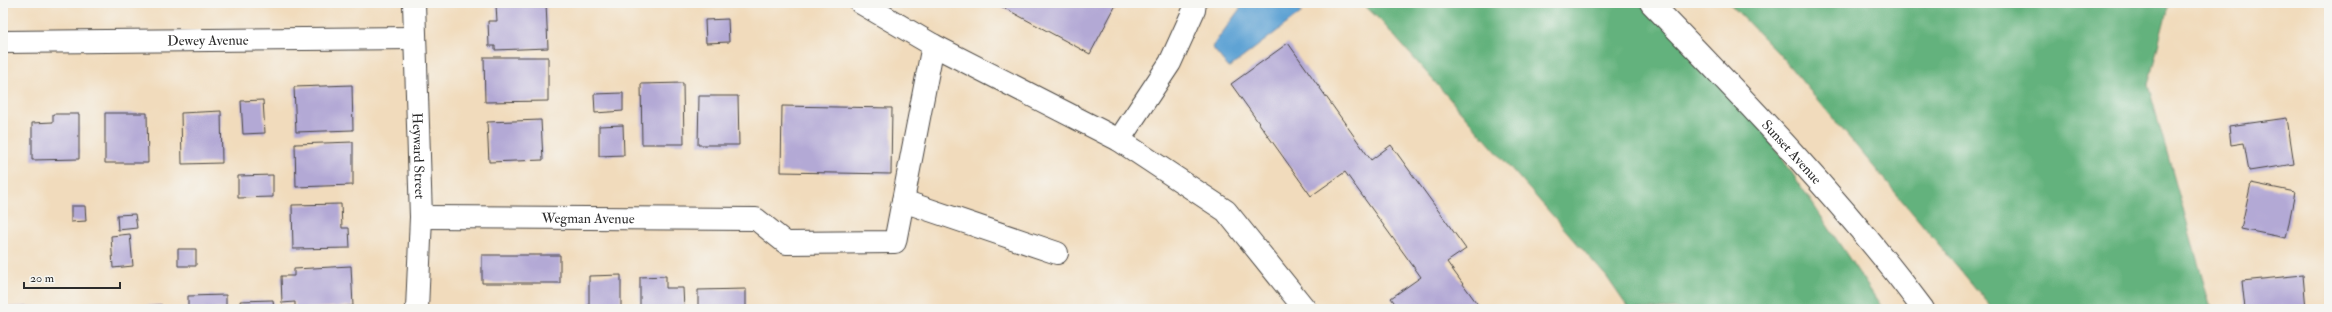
<svg xmlns="http://www.w3.org/2000/svg" width="2332" height="312" font-family="'IM FELL Double Pica',serif">
<rect width="100%" height="100%" fill="#f6f6f2"/>
<filter id="ink" filterUnits="userSpaceOnUse"><feTurbulence type="fractalNoise" baseFrequency=".025" numOctaves="2"/><feDisplacementMap in="SourceGraphic" scale="8" xChannelSelector="R" yChannelSelector="G"/><feConvolveMatrix kernelMatrix="1 2 1 2 8 2 1 2 1" color-interpolation-filters="sRGB"/></filter>
<filter id="wash" filterUnits="userSpaceOnUse"><feTurbulence type="fractalNoise" baseFrequency=".012" numOctaves="4" result="noise"/><feDisplacementMap in="SourceGraphic" scale="16" xChannelSelector="R" yChannelSelector="G"/><feGaussianBlur stdDeviation="0.9" result="paint"/><feColorMatrix in="noise" values="0 0 0 0 0 0 0 0 0 0 0 0 0 0 0 0 0 1.4 0 .05"/><feComposite in="paint" operator="in"/></filter>
<g filter="url(#wash)">
<rect width="100%" height="100%" fill="#f1dbbc"/>
<path fill="#63b27d" stroke="#476e54" d="M 1362,3 L 1651,3 L 1740,95 L 1883,309 L 1629,309 L 1606,276 L 1381,21 Z
M 1729,3 L 2169,3 L 2148,85 L 2211,309 L 1993,309 L 1780,55 Z"/>
<path fill="#5fa3d4" stroke="#456780" d="M 1244,3 L 1294,3 L 1302,12 L 1229,68 L 1212,47 Z"/>
<g id="blocks">
<path fill="#b3a9d5" d="M 546,3 L 548,48 L 495,50 L 495,46 L 489,46 L 488,21 L 497,21 L 496,5 Z
M 995,3 L 1117,3 L 1090,54 Z
M 2240,3 L 2260,3 L 2260,5 L 2240,4 Z
M 728,19 L 729,42 L 706,43 L 705,20 Z
M 1288,43 L 1371,160 L 1391,145 L 1466,249 L 1447,262 L 1481,309 L 1399,309 L 1391,298 L 1421,277 L 1345,172 L 1311,196 L 1231,84 Z
M 484,57 L 548,57 L 548,101 L 485,102 Z
M 683,83 L 684,144 L 642,144 L 641,84 Z
M 352,85 L 353,130 L 296,132 L 294,87 Z
M 623,93 L 623,111 L 595,113 L 594,94 Z
M 699,96 L 738,96 L 739,145 L 698,145 Z
M 263,100 L 265,133 L 243,134 L 241,101 Z
M 782,106 L 892,108 L 891,174 L 781,172 Z
M 221,111 L 222,163 L 182,164 L 181,113 Z
M 105,113 L 147,113 L 148,163 L 105,163 Z
M 53,114 L 79,114 L 79,159 L 32,160 L 32,123 L 53,122 Z
M 2287,118 L 2294,164 L 2249,171 L 2244,143 L 2231,145 L 2229,126 Z
M 541,120 L 543,160 L 489,162 L 487,122 Z
M 623,125 L 624,155 L 599,156 L 599,126 Z
M 353,142 L 353,185 L 296,187 L 295,144 Z
M 273,175 L 273,197 L 238,198 L 238,176 Z
M 2251,183 L 2295,192 L 2286,238 L 2241,229 Z
M 341,204 L 342,228 L 349,228 L 350,248 L 293,249 L 292,205 Z
M 71,206 L 85,206 L 86,221 L 71,222 Z
M 135,214 L 137,228 L 118,230 L 117,215 Z
M 130,234 L 133,266 L 113,268 L 111,236 Z
M 178,249 L 196,249 L 196,266 L 178,266 Z
M 482,255 L 560,255 L 560,283 L 482,283 Z
M 351,266 L 353,306 L 295,309 L 295,302 L 282,303 L 281,276 L 294,276 L 294,269 Z
M 621,275 L 621,309 L 589,309 L 589,276 Z
M 2303,275 L 2306,309 L 2245,309 L 2242,281 Z
M 666,276 L 666,288 L 683,288 L 684,309 L 640,309 L 640,277 Z
M 746,289 L 746,309 L 698,309 L 698,290 Z
M 226,295 L 226,309 L 188,309 L 188,296 Z
M 273,300 L 274,309 L 241,309 L 240,301 Z
M 162,305 L 162,309 L 121,309 L 121,307 Z
M 36,306 L 36,309 L 3,309 L 3,307 Z
M 97,306 L 97,309 L 56,309 L 56,308 Z"/>
</g>
</g>
<g filter="url(#ink)">
<use href="#blocks" fill-opacity="0" stroke="#494541" stroke-width="1"/>
<g fill="none" stroke-linecap="round" stroke-linejoin="round">
<g stroke="#494541" stroke-width="24">
<g id="minor">
<path id="s1" d="M 414,3 L 421,217 L 417,309"/>
<path d="M 861,3 L 933,45 L 1119,140 L 1226,211 L 1305,309"/>
<path id="s2" d="M 1651,3 C 1746,101 1842,200 1923,309"/>
<path id="s3" d="M 3,42 L 414,38"/>
<path d="M 1119,140 L 1170,63 L 1194,10 L 1195,3"/>
<path d="M 903,201 L 1057,253"/>
<path id="s4" d="M 421,217 L 756,219 L 786,243 L 895,242 L 933,45"/>
</g>
</g>
<use href="#minor" stroke="#fff" stroke-width="22"/>
</g>
</g>
<g text-anchor="middle" dominant-baseline="central" stroke-width="3" stroke-linejoin="round" paint-order="stroke">
<g font-size="14" fill="#2b2b2b" stroke="#f6f6f2">
<text stroke="none"><textPath href="#s3" startOffset="205">Dewey Avenue</textPath></text>
<text stroke="none"><textPath href="#s2" startOffset="205">Sunset Avenue</textPath></text>
<text stroke="none"><textPath href="#s1" startOffset="153">Heyward Street</textPath></text>
<text stroke="none"><textPath href="#s4" startOffset="167">Wegman Avenue</textPath></text>
</g>
</g>
<rect width="2332" height="312" fill="none" stroke="#f6f6f2" stroke-width="16"/>
<path d="M24 282v6h96v-6" fill="none" stroke="#2b2b2b" stroke-width="2"/>
<text x="30" y="282" font-size="12" fill="#2b2b2b" stroke="#f6f6f2" stroke-width="3" paint-order="stroke">20 m</text>
</svg>
